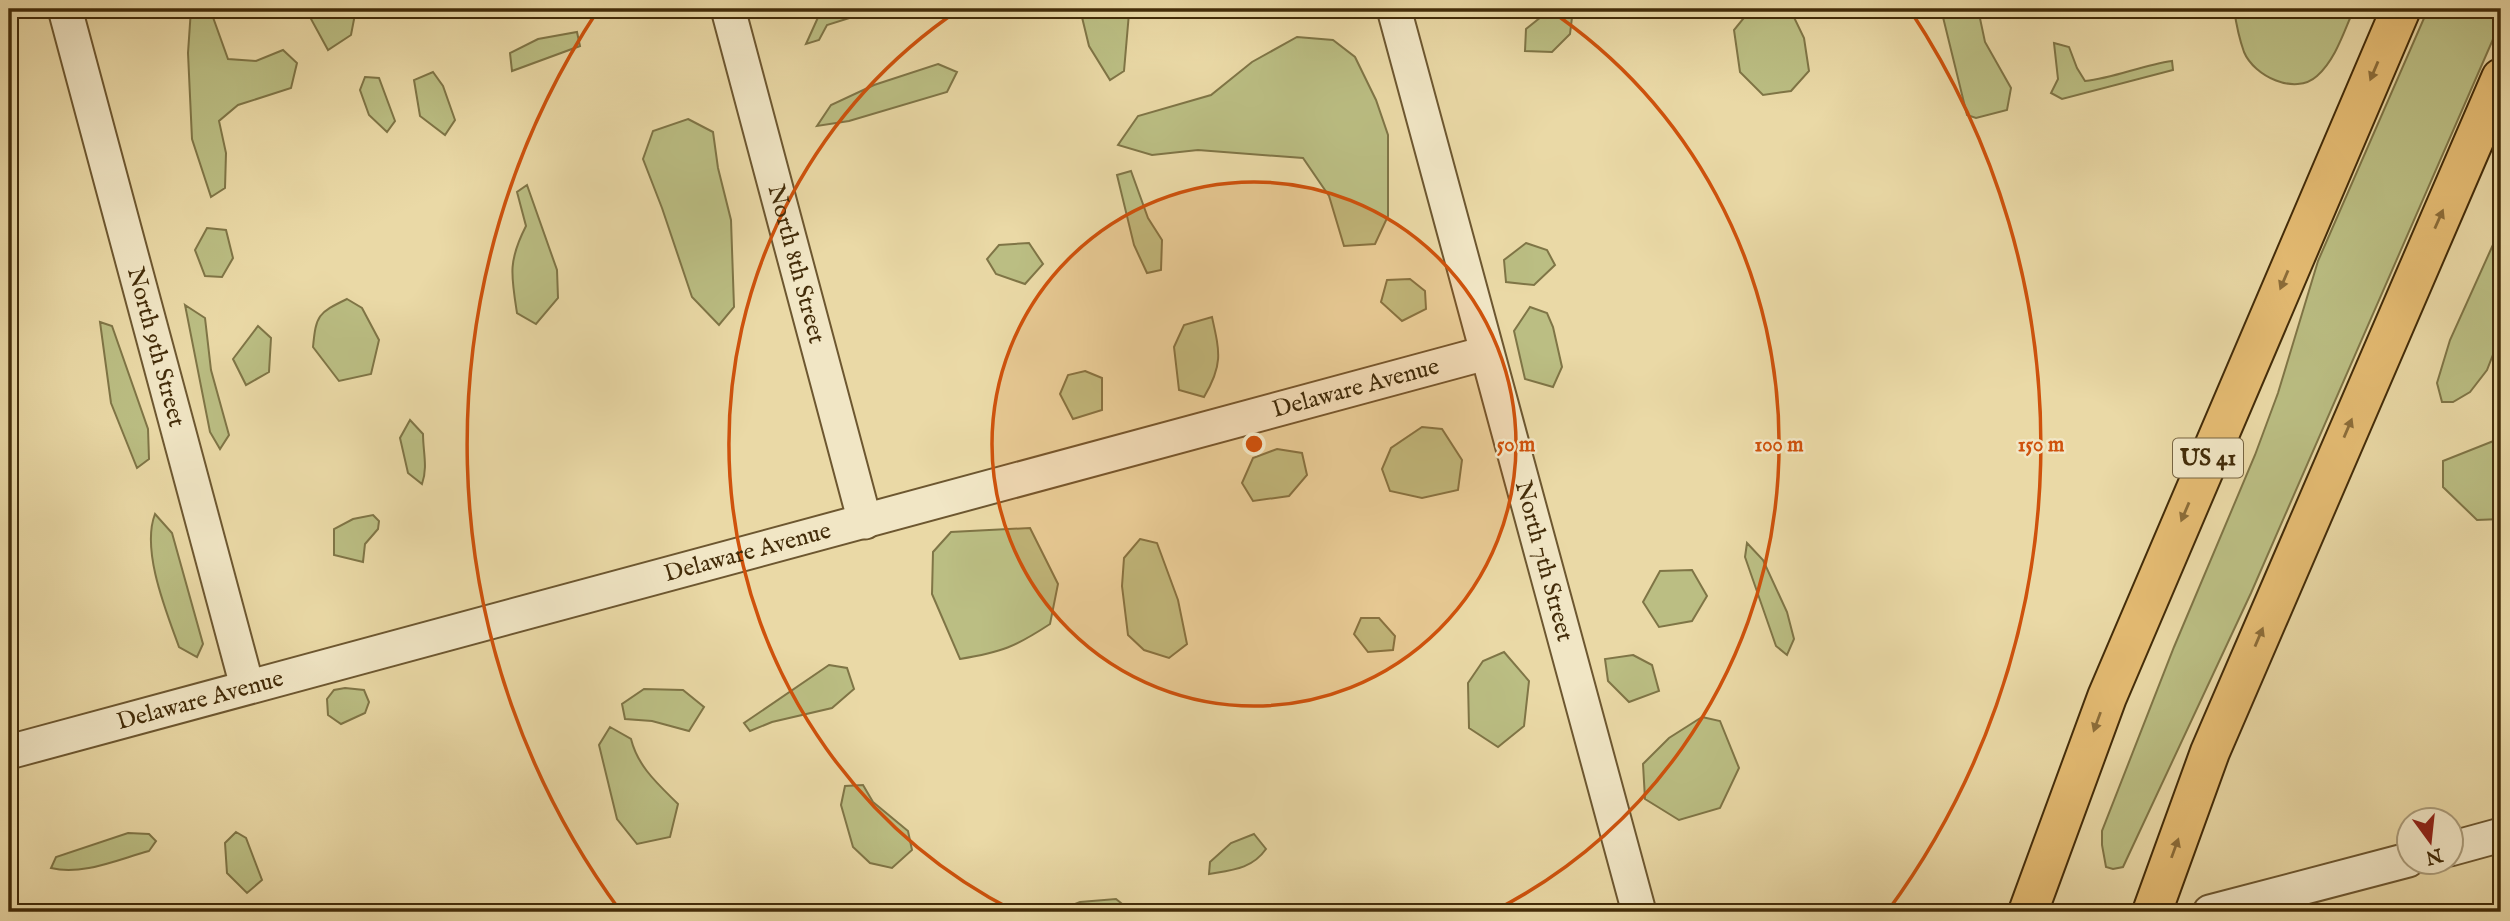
<svg xmlns="http://www.w3.org/2000/svg" width="2510" height="921" font-family="'IM FELL English',serif">
<rect width="100%" height="100%" fill="#ead9a6"/>
<filter id="stains"><feTurbulence type="fractalNoise" baseFrequency=".00286" numOctaves="4"/><feColorMatrix values="0 0 0 0 .2 0 0 0 0 .09 0 0 0 0 .02 0 0 0 .5 -.17"/></filter>
<radialGradient id="worn" r=".72"><stop offset=".6" stop-color="#630" stop-opacity="0"/><stop offset="1" stop-color="#630" stop-opacity=".3"/></radialGradient>
<path fill="#bbbe83" stroke="#7f7546" stroke-width="2" d="M 191,9 L 210,9 L 228,59 L 256,61 L 283,50 L 297,63 L 291,88 L 238,105 L 219,121 L 226,153 L 225,188 L 211,197 L 192,139 L 188,53 Z
M 309,9 L 356,9 L 351,35 L 328,50 L 311,19 Z
M 826,9 L 878,9 L 827,25 L 819,40 L 806,44 L 820,13 Z
M 1080,9 L 1132,9 L 1129,13 L 1124,71 L 1110,80 L 1089,46 Z
M 1551,9 L 1573,9 L 1570,34 L 1552,52 L 1525,51 L 1526,29 Z
M 1751,9 L 1790,9 L 1804,38 L 1809,71 L 1791,91 L 1763,95 L 1740,72 L 1734,30 Z
M 1941,9 L 1978,9 L 1985,42 L 2011,88 L 2007,110 L 1976,118 L 1967,115 Z
M 2234,9 L 2354,9 C 2344,31 2336,59 2317,76 C 2295,96 2254,76 2244,52 C 2239,38 2236,23 2234,9 Z
M 2428,9 L 2501,9 L 2501,21 L 2251,593 L 2123,867 L 2113,869 L 2106,867 L 2102,845 L 2102,831 L 2174,647 L 2255,455 L 2278,393 L 2318,261 Z
M 577,32 L 580,46 L 512,71 L 510,53 L 538,39 Z
M 1297,37 L 1333,40 L 1355,57 L 1376,100 L 1388,135 L 1388,216 L 1375,244 L 1344,246 L 1329,196 L 1303,158 L 1198,150 L 1152,155 L 1118,145 L 1138,116 L 1211,95 L 1252,62 Z
M 2054,43 L 2069,47 L 2077,68 L 2085,81 C 2115,78 2142,65 2172,61 L 2173,70 L 2062,99 L 2051,93 L 2058,79 Z
M 938,64 L 957,72 L 947,92 L 849,121 L 817,126 L 831,105 L 874,85 Z
M 433,72 L 443,86 L 455,120 L 445,135 L 420,116 L 414,80 Z
M 365,77 L 379,78 L 395,121 L 387,132 L 369,115 L 360,90 Z
M 688,119 L 713,132 L 718,168 L 731,220 L 734,307 L 719,325 L 692,297 L 662,208 L 643,159 L 653,131 Z
M 1131,171 L 1148,218 L 1162,240 L 1161,270 L 1147,273 L 1134,245 L 1117,175 Z
M 527,185 L 557,270 L 558,298 L 536,324 L 517,313 C 511,275 508,261 526,226 L 517,192 Z
M 2501,227 L 2501,334 L 2487,370 L 2470,392 L 2453,402 L 2442,402 L 2437,383 L 2450,340 Z
M 207,228 L 226,230 L 233,258 L 222,277 L 205,276 L 195,250 Z
M 1029,243 L 1043,264 L 1025,284 L 996,274 L 987,259 L 999,245 Z
M 1526,243 L 1547,250 L 1555,265 L 1534,285 L 1506,282 L 1504,260 Z
M 1410,279 L 1425,291 L 1426,309 L 1402,321 L 1381,302 L 1387,280 Z
M 347,299 L 362,308 L 379,340 L 371,374 L 339,381 L 313,347 C 316,315 318,313 347,299 Z
M 185,305 L 205,318 L 211,370 L 229,435 L 220,449 L 210,432 Z
M 1530,307 L 1547,313 L 1553,327 L 1562,367 L 1553,387 L 1525,379 L 1514,331 Z
M 1212,317 C 1220,353 1223,365 1204,397 L 1179,390 L 1174,347 L 1184,325 Z
M 100,322 L 112,326 L 148,429 L 149,459 L 137,468 L 111,403 Z
M 258,326 L 271,338 L 269,372 L 246,385 L 233,359 Z
M 1085,371 L 1102,378 L 1102,410 L 1073,419 L 1060,394 L 1068,375 Z
M 410,420 L 423,434 C 423,452 428,467 422,484 L 408,473 L 400,438 Z
M 1422,427 L 1442,429 L 1462,460 L 1458,490 L 1422,498 L 1390,491 L 1382,469 L 1391,448 Z
M 2501,438 L 2501,519 L 2477,520 L 2443,487 L 2443,461 Z
M 1277,449 L 1302,453 L 1307,475 L 1289,496 L 1253,501 L 1242,483 L 1253,458 Z
M 155,514 L 172,533 L 203,644 L 197,657 L 179,647 C 166,611 141,550 155,514 Z
M 373,515 L 379,521 L 378,529 L 365,544 L 363,562 L 334,555 L 334,529 L 353,519 Z
M 1030,528 L 1058,584 L 1050,624 C 1015,647 1002,652 960,659 L 932,594 L 933,552 L 951,532 Z
M 1140,539 L 1157,543 L 1178,600 L 1187,644 L 1169,658 L 1144,650 L 1128,635 L 1122,586 L 1124,558 Z
M 1747,543 L 1763,560 L 1787,612 L 1794,639 L 1787,655 L 1776,646 L 1745,557 Z
M 1692,570 L 1707,596 L 1692,621 L 1659,627 L 1643,602 L 1660,571 Z
M 1361,618 L 1379,618 L 1395,636 L 1393,650 L 1368,652 L 1354,634 Z
M 1504,652 L 1529,681 L 1524,726 L 1498,747 L 1469,728 L 1468,683 L 1483,661 Z
M 1633,655 L 1652,665 L 1659,691 L 1629,702 L 1608,681 L 1605,659 Z
M 829,665 L 847,668 L 854,689 L 832,708 L 772,722 L 750,731 L 744,723 Z
M 345,688 L 364,690 L 369,702 L 365,713 L 341,724 L 328,715 L 327,699 L 334,690 Z
M 644,689 L 683,690 L 704,707 L 689,731 L 652,721 L 625,719 L 622,704 Z
M 1702,717 L 1720,721 L 1739,768 L 1720,808 L 1679,820 L 1645,799 L 1643,764 L 1669,738 Z
M 610,727 L 631,739 C 638,767 658,784 678,804 L 670,837 L 637,844 L 617,819 L 599,745 Z
M 863,785 L 873,802 L 908,831 L 912,850 L 892,868 L 870,863 L 853,847 L 841,805 L 845,786 Z
M 236,832 L 246,838 L 262,880 L 247,893 L 227,873 L 225,843 Z
M 128,833 L 149,834 L 156,841 L 149,851 C 119,859 82,876 51,868 L 56,857 Z
M 1254,834 L 1266,849 C 1252,869 1232,870 1209,874 L 1210,862 L 1231,843 Z
M 1116,899 L 1132,912 L 1055,912 L 1080,902 Z"/>
<g fill="none" stroke-linecap="round" stroke-linejoin="round">
<g stroke="#6d5730" stroke-width="37">
<g id="street">
<path id="s1" d="M 65,9 L 247,686"/>
<path id="s2" d="M 728,9 L 865,522"/>
<path id="s3" d="M 1394,9 L 1639,912"/>
<path id="s4" d="M 9,752 L 1486,353"/>
<path d="M 2450,849 L 2501,835"/>
<path d="M 2210,912 L 2408,860"/>
</g>
</g>
<g stroke="#432c09" stroke-width="42">
<path id="primary" d="M 2028,912 L 2107,697 L 2401,9
M 2152,912 L 2210,752 L 2501,78"/>
</g>
<use href="#street" stroke="#f1e6c5" stroke-width="33"/>
<use href="#primary" stroke="#e5bc73" stroke-width="38"/>
</g>
<defs><path id="oneway-solid" d="M-6-.8H1V-3.2L6.5 0L1 3.2V.8H-6Z" transform="scale(1.75)"/></defs>
<g fill="#8c6d39">
<use href="#oneway-solid" transform="translate(2374 71) rotate(113)"/>
<use href="#oneway-solid" transform="translate(2439 219) rotate(-66)"/>
<use href="#oneway-solid" transform="translate(2284 280) rotate(113)"/>
<use href="#oneway-solid" transform="translate(2348 428) rotate(-67)"/>
<use href="#oneway-solid" transform="translate(2185 512) rotate(113)"/>
<use href="#oneway-solid" transform="translate(2259 637) rotate(-67)"/>
<use href="#oneway-solid" transform="translate(2097 722) rotate(110)"/>
<use href="#oneway-solid" transform="translate(2175 848) rotate(-70)"/>
</g>
<circle cx="1254" cy="444" r="262" fill="#cf520c" fill-opacity=".12"/>
<g fill="none" stroke="#cf520c" stroke-width="3.5">
<circle cx="1254" cy="444" r="262"/>
<path d="M1016 912A525 525 0 0 1 960 9M1548 9A525 525 0 0 1 1492 912"/>
<path d="M621 912A787 787 0 0 1 598 10M1910 10A787 787 0 0 1 1887 912"/>
</g>
<g text-anchor="middle" dominant-baseline="central" stroke-width="5" stroke-linejoin="round" paint-order="stroke">
<rect fill="#f1e6c5" stroke="#776441" stroke-width="2" x="2173" y="438.5" width="70" height="39" rx="5"/>
<g font-size="23" font-weight="bold" fill="#432c09">
<text x="2208" y="458">US 41</text>
</g>
<g font-size="24" fill="#432c09" stroke="#f1e6c5">
<text stroke="none"><textPath href="#s2" startOffset="264">North 8th Street</textPath></text>
<text stroke="none"><textPath href="#s1" startOffset="350">North 9th Street</textPath></text>
<text stroke="none"><textPath href="#s4" startOffset="1395">Delaware Avenue</textPath></text>
<text stroke="none"><textPath href="#s4" startOffset="765">Delaware Avenue</textPath></text>
<text stroke="none"><textPath href="#s3" startOffset="572">North 7th Street</textPath></text>
<text stroke="none"><textPath href="#s4" startOffset="198">Delaware Avenue</textPath></text>
</g>
</g>
<circle cx="1254" cy="444" r="10" fill="#cf520c" stroke="#f1e6c5" stroke-width="3.5"/>
<g font-size="21" text-anchor="middle" font-weight="bold" fill="#cf520c" stroke="#f1e6c5" stroke-width="5" stroke-linejoin="round" paint-order="stroke">
<text x="1516" y="451">50 m</text>
<text x="1779" y="451">100 m</text>
<text x="2041" y="451">150 m</text>
</g>
<rect width="2510" height="921" fill="none" stroke="#ead9a6" stroke-width="35"/>
<rect x="10" y="10" width="2489" height="900" fill="none" stroke="#432c09" stroke-width="3.5"/>
<rect x="18" y="18" width="2475" height="886" fill="none" stroke="#432c09" stroke-width="2"/>
<g transform="translate(2430 841) rotate(165)"><circle r="33" fill="#f1e6c5" stroke="#ab9c7a" stroke-width="2"/>
<path d="M0-5L12 26L0 18L-12 26Z" fill="#8f2418"/>
<text y="-10" font-size="19" font-weight="bold" text-anchor="middle" fill="#432c09">N</text>
</g>
<rect width="100%" height="100%" filter="url(#stains)"/>
<rect width="100%" height="100%" fill="url(#worn)"/>
</svg>
